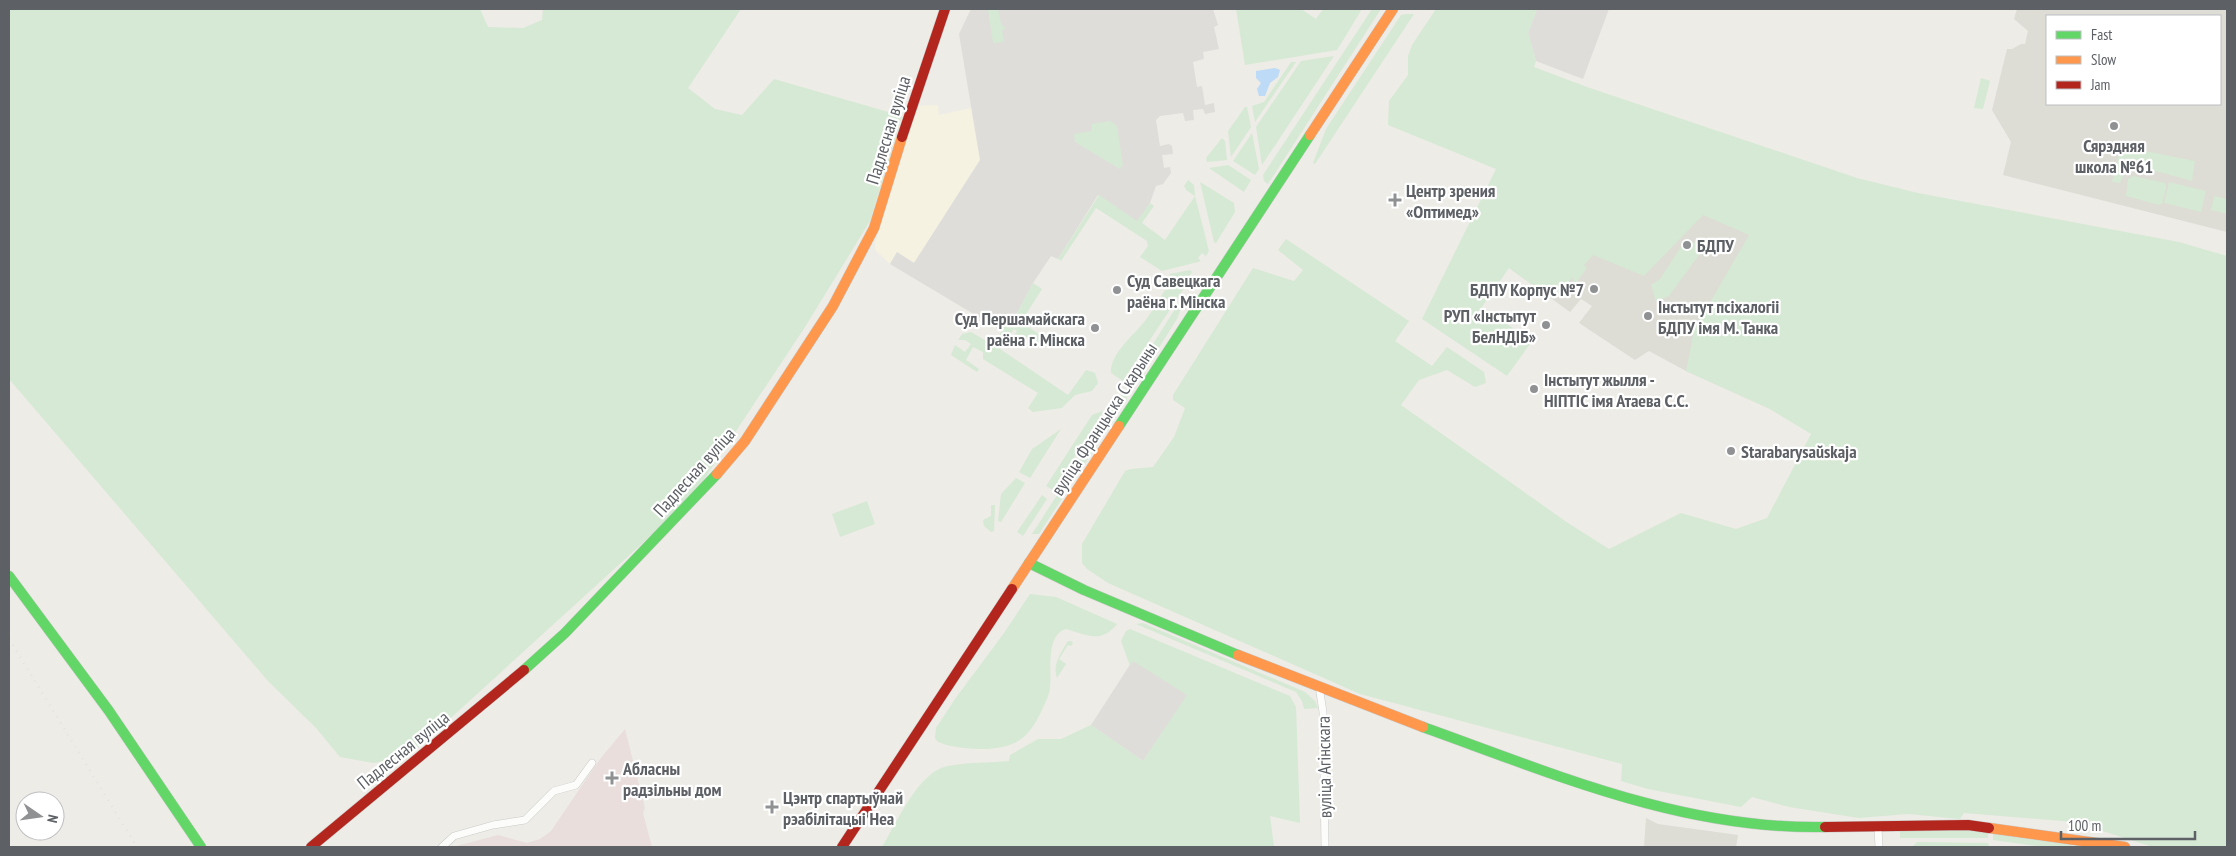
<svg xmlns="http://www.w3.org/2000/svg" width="2236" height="856" font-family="'PT Sans Narrow',sans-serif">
<rect width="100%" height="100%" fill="#edece7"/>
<path fill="#f6f2e1" d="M 938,105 L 939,115 L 971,108 L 980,160 L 914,263 L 897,252 L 890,264 L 875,250 L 875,243 L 916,106 Z"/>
<path fill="#deddd9" d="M 971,9 L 1213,9 L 1218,25 L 1214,27 L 1219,49 L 1203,52 L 1204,59 L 1193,62 L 1197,87 L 1202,86 L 1205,105 L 1214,103 L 1215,112 L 1205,114 L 1203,109 L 1193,110 L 1194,120 L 1185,121 L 1183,113 L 1160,116 L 1156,120 L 1160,146 L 1169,144 L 1172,146 L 1173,154 L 1162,155 L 1164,168 L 1170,167 L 1171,173 L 1163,184 L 1156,186 L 1150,203 L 1137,222 L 1098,195 L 1058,259 L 1051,256 L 1033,283 L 1010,327 L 1005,326 L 1002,331 L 890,264 L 897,252 L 914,263 L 980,160 L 959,34 Z
M 1537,9 L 1609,9 L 1583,79 L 1536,61 L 1528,33 Z
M 1133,660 L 1188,695 L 1143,761 L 1091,725 Z"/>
<path fill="#dddcd5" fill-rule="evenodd" d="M 2017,9 L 2227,9 L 2227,232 L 2003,175 L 2011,142 L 1992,110 L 2007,49 L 2012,49 L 2021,44 L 2025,44 L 2028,31 L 2014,19 ZM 2047,16 L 2220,16 L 2220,104 L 2047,104 Z
M 1857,178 L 1768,408 L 1686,371 L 1649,351 L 1635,360 L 1579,323 L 1592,306 L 1581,299 L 1570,312 L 1509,268 L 1542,221 Z
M 1646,818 L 1658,824 L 1738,835 L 1736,847 L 1644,847 Z"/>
<path fill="#e9dedb" d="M 625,729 L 645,808 L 643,813 L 652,847 L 453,847 L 498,835 L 527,843 L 540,839 L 551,831 L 600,759 Z"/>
<path fill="#d6e9d4" d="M 9,9 L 480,9 L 488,27 L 523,28 L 542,20 L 543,9 L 741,9 L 688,88 L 715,109 L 742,115 L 774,79 L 902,116 L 870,221 L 805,327 L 691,499 L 408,757 L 373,763 L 340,757 L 316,728 L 268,681 L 9,379 Z
M 988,9 L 998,9 L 1001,24 L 1006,29 L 1002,30 L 1004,42 L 993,43 Z
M 1236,9 L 1301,9 L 1316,19 L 1323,9 L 1362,9 L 1337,50 L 1245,65 Z
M 1372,9 L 1381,9 L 1268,184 L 1264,181 L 1263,175 Z
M 1436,9 L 1537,9 L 1528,33 L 1536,61 L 1534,67 L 1587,87 L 1857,178 L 1918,193 L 2179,242 L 2227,256 L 2227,847 L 2153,847 L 2074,822 L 1964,813 L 1960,819 L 1908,814 L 1859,818 L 1789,807 L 1752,797 L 1741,807 L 1648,789 L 1621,781 L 1622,764 L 1360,694 L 1108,583 L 1087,569 L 1082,563 L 1082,544 L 1125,471 L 1131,469 L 1153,467 L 1174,437 L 1185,408 L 1173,400 L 1173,395 L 1253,268 L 1294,281 L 1303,270 L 1278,250 L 1286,239 L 1409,321 L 1395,341 L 1432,366 L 1447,347 L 1484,372 L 1486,383 L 1475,387 L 1447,370 L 1419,380 L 1401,405 L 1568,523 L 1609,549 L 1681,513 L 1736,529 L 1767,518 L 1811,434 L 1768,408 L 1686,371 L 1694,330 L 1749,235 L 1703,215 L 1644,276 L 1593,255 L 1584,265 L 1587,268 L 1574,286 L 1573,277 L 1552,299 L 1509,268 L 1482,307 L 1532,341 L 1507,376 L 1422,319 L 1496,169 L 1388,125 L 1389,101 L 1408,75 L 1408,56 L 1412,45 Z
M 1406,14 L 1414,14 L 1315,164 L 1313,163 L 1326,129 L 1401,15 Z
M 1334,56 L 1262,165 L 1256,127 L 1301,61 Z
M 1291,62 L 1296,62 L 1255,122 L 1252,106 L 1264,102 Z
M 1981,78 L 1990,81 L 1983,109 L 1974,108 Z
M 1245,107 L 1247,107 L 1251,127 L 1231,157 L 1228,131 Z
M 1111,121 L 1117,126 L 1123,165 L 1120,169 L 1075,142 L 1074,134 L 1092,131 L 1091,124 Z
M 1252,133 L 1259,169 L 1255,175 L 1233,161 Z
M 1222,138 L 1225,141 L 1227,160 L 1207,162 L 1206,158 Z
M 2121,146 L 2195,161 L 2192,181 L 2134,165 L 2128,165 L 2120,183 L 2112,182 Z
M 1228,165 L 1251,180 L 1244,192 L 1209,168 Z
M 2133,176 L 2165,183 L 2166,188 L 2162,204 L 2159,205 L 2126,196 L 2128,179 Z
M 1188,180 L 1194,185 L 1195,196 L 1209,251 L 1206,256 L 1202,253 L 1198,258 L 1201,261 L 1198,262 L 1162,271 L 1140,257 L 1148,246 L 1147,241 L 1096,208 L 1061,261 L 1058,259 L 1099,195 L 1137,221 L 1150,203 L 1154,206 L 1142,223 L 1165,240 L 1195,196 L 1186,190 L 1184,186 Z
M 1200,182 L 1234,203 L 1235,212 L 1216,243 L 1214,242 Z
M 2169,182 L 2206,191 L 2201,212 L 2164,203 Z
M 2214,196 L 2227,199 L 2227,214 L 2211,210 Z
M 1686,239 L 1705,247 L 1669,296 L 1656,301 L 1651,285 L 1660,279 Z
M 1190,270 L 1192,272 L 1187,280 L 1172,283 L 1169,279 L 1170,274 Z
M 1033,283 L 1042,289 L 1021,322 L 1046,339 L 1041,348 L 1022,336 L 1018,341 L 1013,337 L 1017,331 L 1014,329 L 1000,349 L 1068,395 L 1086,370 L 1095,373 L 1098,383 L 1092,391 L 1075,395 L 1062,408 L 1033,412 L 1028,408 L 1038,393 L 983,359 L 983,352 L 973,347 L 966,360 L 979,369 L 977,372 L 951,355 L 955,345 L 965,352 L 971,344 L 965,340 L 958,340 L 962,334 L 971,332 L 993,345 L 1005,326 L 1010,327 Z
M 1186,285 L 1123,381 L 1111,373 C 1109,355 1134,335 1144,322 C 1152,313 1158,300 1165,290 Z
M 1182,298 L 1184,300 L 1177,319 L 1136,384 L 1127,385 Z
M 1123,392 L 1126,394 L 1127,399 L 1039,534 L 1032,534 Z
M 1105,410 L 1054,489 L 1053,490 L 1046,486 L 1092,415 Z
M 1061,429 L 1030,478 L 1019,472 L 1032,449 Z
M 1016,478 L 1025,483 L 1001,522 L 998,521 L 1001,494 Z
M 1042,495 L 1047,499 L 1023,536 L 1017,532 Z
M 867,501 L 875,524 L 840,537 L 832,514 Z
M 991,505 L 995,505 L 994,531 L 991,532 L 984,526 L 983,520 L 991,516 Z
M 1030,594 L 1056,597 L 1117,624 C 1101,644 1087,635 1066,629 C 1045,635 1052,672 1050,688 C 1049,696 1045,703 1042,710 C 1029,737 1018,747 987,749 C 970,749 953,748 938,742 L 935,738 L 936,728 L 955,699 L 1004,633 Z
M 1143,623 L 1305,692 L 1315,701 L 1318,708 L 1304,709 L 1302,701 L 1296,692 L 1136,624 Z
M 1130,629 L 1290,696 L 1296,707 L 1300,823 L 1270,816 L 1274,847 L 882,847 C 896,824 917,775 944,767 C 963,762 989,763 1009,761 L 1010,755 L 1038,739 L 1061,739 L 1091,725 L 1143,761 L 1187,695 L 1133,661 L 1130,666 L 1121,641 L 1126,631 Z
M 1068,641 L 1071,641 L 1073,643 L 1071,646 L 1068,645 L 1059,659 L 1066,664 L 1057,678 C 1052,664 1061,653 1068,641 Z
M 1900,830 L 1962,830 L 1988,833 L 1988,838 L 1900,838 Z
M 1993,834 L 2072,845 L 2071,847 L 2044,847 L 1993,840 Z
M 1917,842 L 1988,843 L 1989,847 L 1912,847 Z"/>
<path fill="#bddaf6" d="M 1275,68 L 1280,70 L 1278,77 L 1270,83 L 1265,96 L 1259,96 L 1257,89 L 1261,83 L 1256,78 L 1256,71 Z"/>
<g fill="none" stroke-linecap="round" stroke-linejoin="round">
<g stroke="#cacaca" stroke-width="8">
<path id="street" d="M 1319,686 L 1323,712 L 1325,847
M 1878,827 L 1879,847
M 442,847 L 454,836 L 493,825 L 525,820 L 554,791 L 576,785 L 592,763"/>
</g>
<g stroke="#c9c9c7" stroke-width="11">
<path id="fast" d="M 1119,426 L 1310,135
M 1029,563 L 1084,590 L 1238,655
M 9,576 L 109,711 L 201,847
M 524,670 L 565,633 L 717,474
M 1423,727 C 1554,774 1683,830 1825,827"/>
</g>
<g stroke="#c9c9c7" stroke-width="11">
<path id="slow" d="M 1310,135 L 1393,9
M 717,474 L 745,441 L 833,306 L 874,228 L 902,137
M 1012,589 L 1119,426
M 1238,655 L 1423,727
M 1989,828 L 2125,847"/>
</g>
<g stroke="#c9c9c7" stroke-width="11">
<path id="jam" d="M 902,137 L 945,9
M 1825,827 L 1968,825 L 1989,828
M 311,847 L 524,670
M 842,847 L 1012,589"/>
</g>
<use href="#street" stroke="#fcfcfb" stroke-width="7"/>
<use href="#fast" stroke="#63d668" stroke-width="10"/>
<use href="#slow" stroke="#ff974d" stroke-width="10"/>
<use href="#jam" stroke="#b3261e" stroke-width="10"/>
<path stroke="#e3e3e2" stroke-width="2.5" stroke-dasharray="1 6" stroke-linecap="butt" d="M 9,639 L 137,847"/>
</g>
<g fill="#8f9192" stroke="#fff" stroke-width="2">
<circle cx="2114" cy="126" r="5"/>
<path d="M1392.5 192.5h5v5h5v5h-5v5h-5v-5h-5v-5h5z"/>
<circle cx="1687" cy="245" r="5"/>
<circle cx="1594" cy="289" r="5"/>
<circle cx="1117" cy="290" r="5"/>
<circle cx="1648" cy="316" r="5"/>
<circle cx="1546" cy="325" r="5"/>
<circle cx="1095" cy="328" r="5"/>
<circle cx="1534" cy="389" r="5"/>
<circle cx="1731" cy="451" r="5"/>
<path d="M609.5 770.5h5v5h5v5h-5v5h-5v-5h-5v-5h5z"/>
<path d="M769.5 799.5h5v5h5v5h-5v5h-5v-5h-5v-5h5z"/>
</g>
<g text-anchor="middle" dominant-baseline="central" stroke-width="4.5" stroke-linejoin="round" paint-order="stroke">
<g font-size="18" fill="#5d6065" stroke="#fff">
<text transform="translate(888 130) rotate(-73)">Падлесная вуліца</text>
<text transform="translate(1104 419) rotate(-57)">вуліца Францыска Скарыны</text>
<text transform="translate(694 472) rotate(-48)">Падлесная вуліца</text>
<text transform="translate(403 750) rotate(-39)">Падлесная вуліца</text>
<text transform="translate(1324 767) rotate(-91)">вуліца Агінскага</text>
</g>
<g font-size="18" font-weight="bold" fill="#5d6065" stroke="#fff" text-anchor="start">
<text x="2114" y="145" text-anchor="middle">Сярэдняя<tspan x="2114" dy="21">школа №61</tspan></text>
<text x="1406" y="190">Центр зрения<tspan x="1406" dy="21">«Оптимед»</tspan></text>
<text x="1697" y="245">БДПУ</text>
<text x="1127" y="280">Суд Савецкага<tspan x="1127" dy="21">раёна г. Мінска</tspan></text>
<text x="1584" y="289" text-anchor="end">БДПУ Корпус №7</text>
<text x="1658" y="306">Інстытут псіхалогіі<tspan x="1658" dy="21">БДПУ імя М. Танка</tspan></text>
<text x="1536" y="315" text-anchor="end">РУП «Інстытут<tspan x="1536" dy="21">БелНДІБ»</tspan></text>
<text x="1085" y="318" text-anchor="end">Суд Першамайскага<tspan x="1085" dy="21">раёна г. Мінска</tspan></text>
<text x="1544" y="379">Інстытут жылля -<tspan x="1544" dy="21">НІПТІС імя Атаева С.С.</tspan></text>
<text x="1741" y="451">Starabarysaŭskaja</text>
<text x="623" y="768">Абласны<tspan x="623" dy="21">радзільны дом</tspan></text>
<text x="783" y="797">Цэнтр спартыўнай<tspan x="783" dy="21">рэабілітацыі Неа</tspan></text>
</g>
</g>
<rect width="2236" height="856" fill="none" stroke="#5d6065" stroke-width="20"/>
<rect x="2046" y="15" width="175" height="90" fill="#ffffff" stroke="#bebfc1"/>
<rect x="2056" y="31" width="25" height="8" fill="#63d668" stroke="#bebfc1"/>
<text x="2091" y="40" font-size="15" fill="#5d6065">Fast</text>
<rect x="2056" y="56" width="25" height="8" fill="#ff974d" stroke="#bebfc1"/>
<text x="2091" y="65" font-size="15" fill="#5d6065">Slow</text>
<rect x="2056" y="81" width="25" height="8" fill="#b3261e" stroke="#bebfc1"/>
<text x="2091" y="90" font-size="15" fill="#5d6065">Jam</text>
<g transform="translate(40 816) rotate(103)"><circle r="24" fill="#ffffff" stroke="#bebfc1"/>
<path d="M0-4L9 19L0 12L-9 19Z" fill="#8f9192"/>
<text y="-8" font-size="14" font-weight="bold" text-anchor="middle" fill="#5d6065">N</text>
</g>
<path d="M2061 831v8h134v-8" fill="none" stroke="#5d6065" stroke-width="2.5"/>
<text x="2068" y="831" font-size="15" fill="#5d6065" stroke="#ffffff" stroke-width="4" paint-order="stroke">100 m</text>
</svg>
